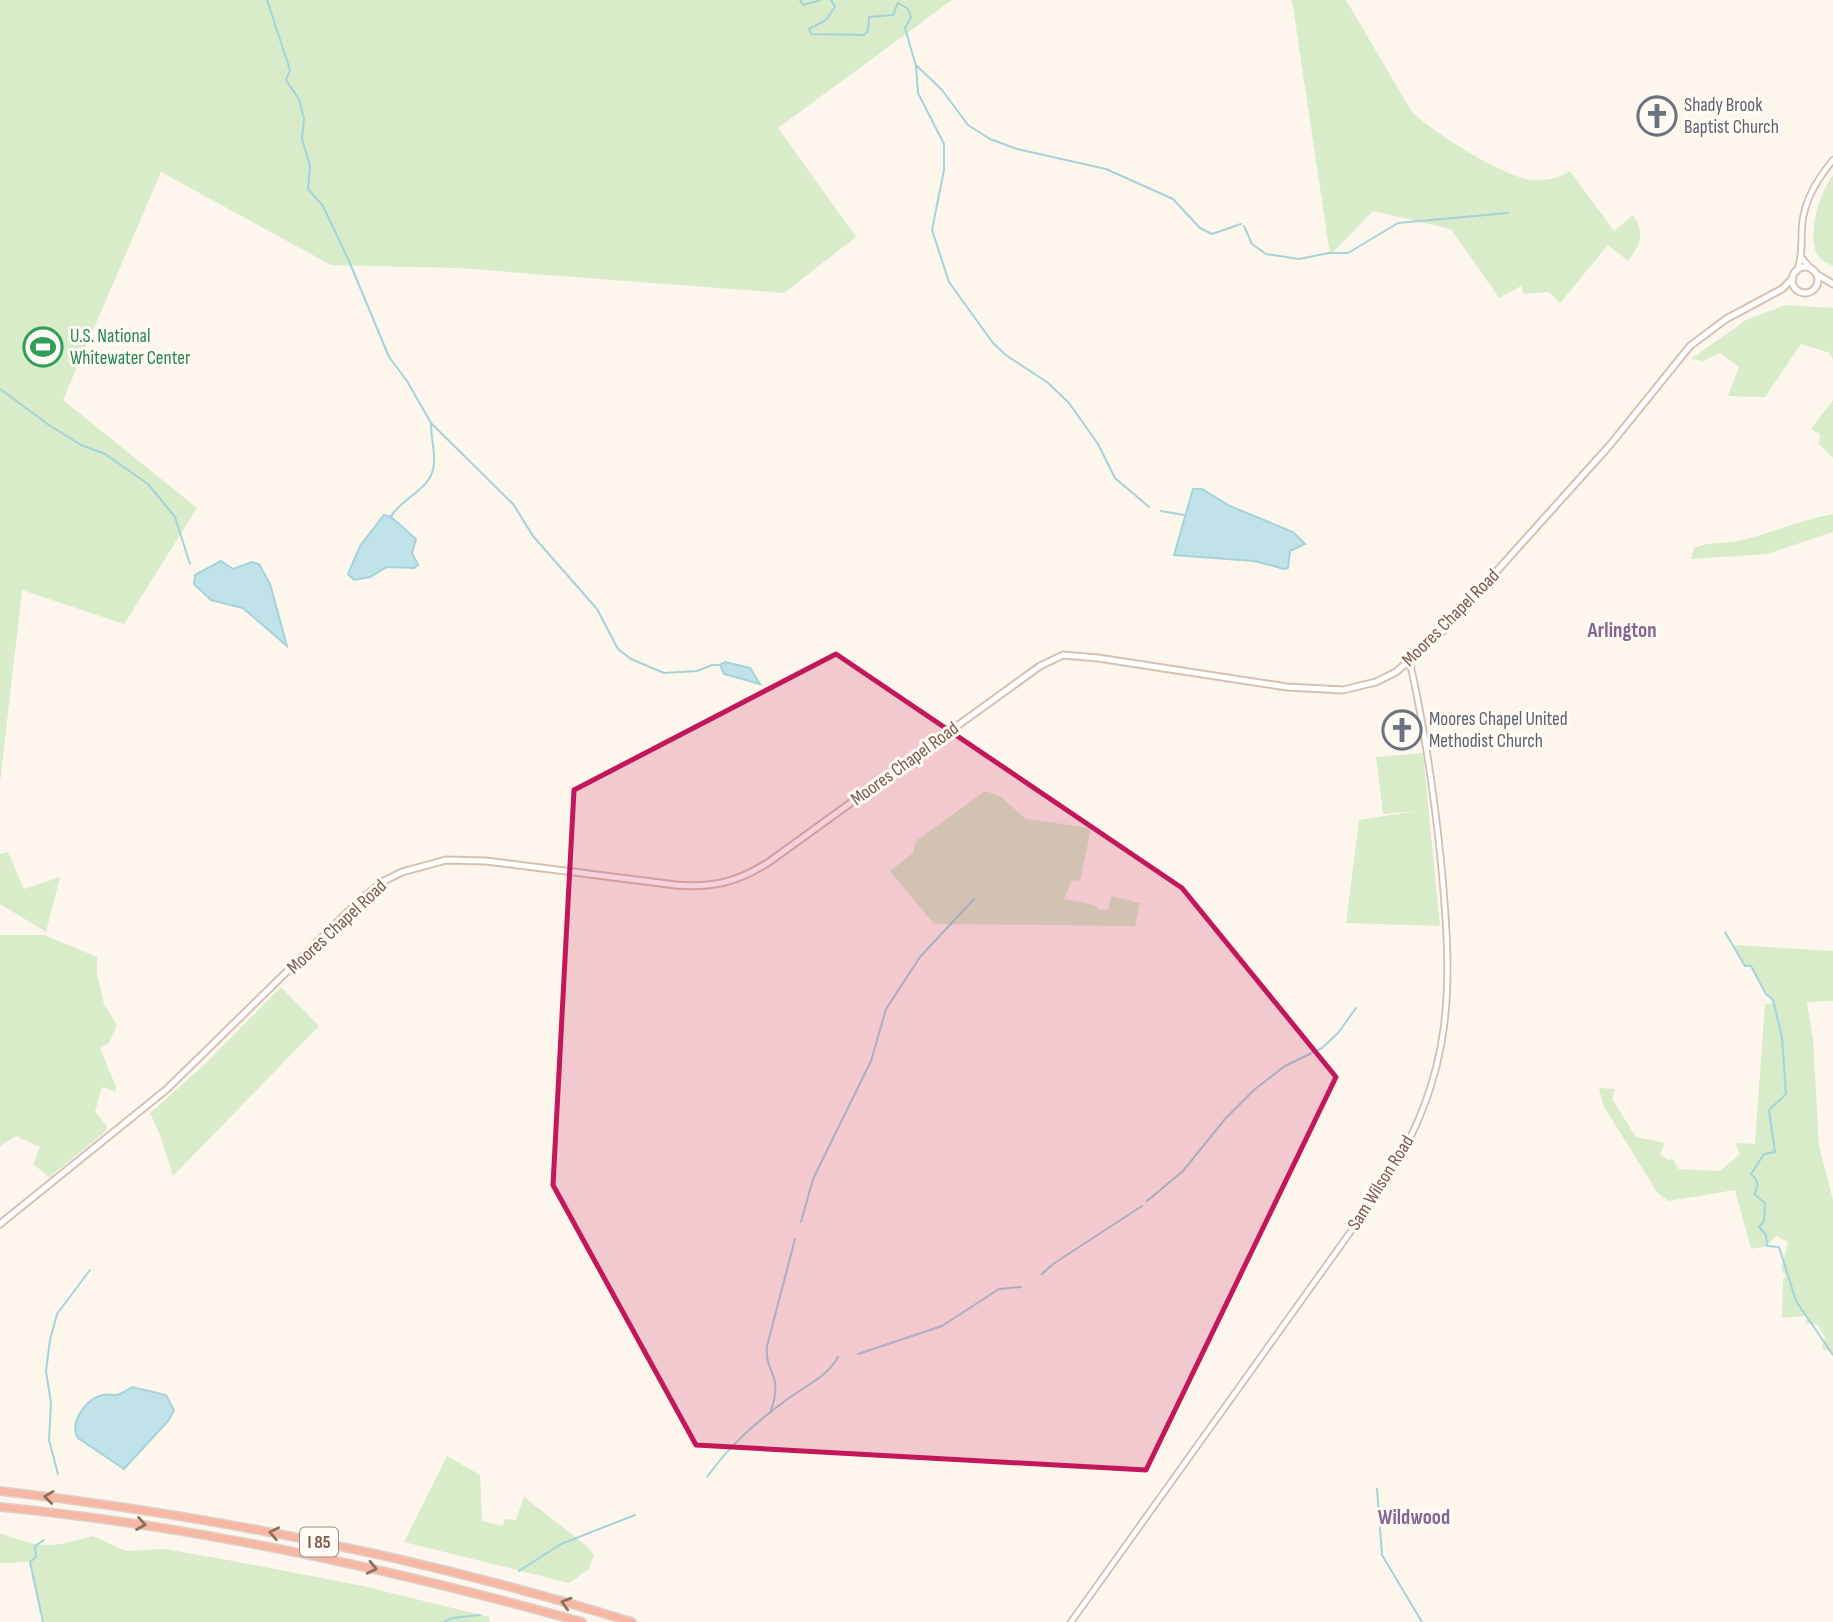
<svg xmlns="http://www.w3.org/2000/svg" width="1833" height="1622" font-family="'Sofia Sans Condensed',sans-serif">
<rect width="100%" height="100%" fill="#fdf6ec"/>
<path fill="#d8ecc9" d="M 0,0 L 952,0 L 778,128 L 856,237 L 784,293 L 457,268 L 331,265 L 161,172 L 63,400 L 197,508 L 124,624 L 22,590 L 0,783 Z
M 1292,0 L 1346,0 L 1412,112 C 1434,133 1504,178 1534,180 C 1547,181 1559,178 1570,171 L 1614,231 L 1633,215 C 1645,234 1641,244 1628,261 L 1608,245 L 1560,303 L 1549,292 L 1524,294 L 1521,286 L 1499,298 L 1451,229 L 1373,211 L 1330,255 Z
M 1833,175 L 1833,266 C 1826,262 1819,260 1816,252 C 1808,229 1820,193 1833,175 Z
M 1786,305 L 1833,308 L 1833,360 L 1830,353 L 1801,344 L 1765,397 L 1728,396 L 1739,367 L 1720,353 L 1703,361 L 1691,359 L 1746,320 Z
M 1833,400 L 1833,458 L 1819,444 L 1820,434 L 1811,429 Z
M 1833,514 L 1833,532 L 1767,554 L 1691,559 L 1694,548 C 1711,541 1726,544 1743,540 C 1773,532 1802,520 1833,514 Z
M 1423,753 L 1440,926 L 1346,923 L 1359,820 L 1416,811 L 1383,814 L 1376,757 Z
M 985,791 L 1000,796 L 1026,819 L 1091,828 L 1080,881 L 1072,880 L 1064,899 L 1094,905 L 1100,910 L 1108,909 L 1111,896 L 1140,903 L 1135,926 L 934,924 L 890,871 L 913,853 L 916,841 Z
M 8,852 L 24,889 L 60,877 L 46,932 L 0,904 L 0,854 Z
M 0,935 L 44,935 L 97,957 L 97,974 L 104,1004 L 117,1025 L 109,1043 L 100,1048 L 116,1087 L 115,1092 L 102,1087 L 95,1112 L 107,1126 L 105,1132 L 49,1177 L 33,1164 L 40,1147 L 16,1136 L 0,1146 Z
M 1734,945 L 1833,951 L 1833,1001 L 1807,1002 L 1813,1040 L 1819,1146 L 1833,1200 L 1833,1353 L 1822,1348 L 1825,1337 L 1818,1325 L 1806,1323 L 1806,1316 L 1782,1318 L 1783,1279 L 1786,1276 L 1781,1269 L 1788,1242 L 1776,1236 L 1767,1246 L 1751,1249 L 1735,1190 L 1668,1201 L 1657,1192 L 1603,1105 L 1599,1088 L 1615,1089 L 1612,1099 L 1636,1137 L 1665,1143 L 1660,1154 L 1668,1160 L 1673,1159 L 1678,1169 L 1720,1171 L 1740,1154 L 1735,1143 L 1755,1144 L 1765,1004 L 1773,1003 L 1751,966 L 1745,966 Z
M 281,987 L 319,1026 L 173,1176 L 160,1135 L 150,1113 L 204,1065 Z
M 447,1456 L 480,1475 L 482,1521 L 503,1526 L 505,1519 L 516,1520 L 524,1497 L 587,1546 L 594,1555 L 589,1569 L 569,1583 L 404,1542 Z
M 0,1533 C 43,1549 49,1548 93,1536 L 126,1551 L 165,1549 L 233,1561 L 363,1586 L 489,1617 L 490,1622 L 43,1622 L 30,1562 L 0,1563 Z"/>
<path fill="#bfe3e8" stroke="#a5d3da" stroke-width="2" d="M 1193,489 L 1202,489 L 1230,506 L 1293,532 L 1305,544 L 1290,551 L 1288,568 L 1284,569 L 1254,561 L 1174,555 Z
M 384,515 L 391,517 L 416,539 L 412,553 L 418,565 L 414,568 L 387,567 L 370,577 L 354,580 L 348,574 L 360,546 Z
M 221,561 L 233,569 L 252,562 L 259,564 L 270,584 L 287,646 L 243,608 L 211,600 L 194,584 L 195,575 Z
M 725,662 L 750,668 L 760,684 L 724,674 L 720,665 Z
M 132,1387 L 166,1395 L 174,1410 L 169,1420 L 124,1469 L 78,1438 C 69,1424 84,1402 99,1396 C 106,1393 109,1395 116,1395 C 121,1395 127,1390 132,1387 Z"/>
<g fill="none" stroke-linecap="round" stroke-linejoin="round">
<path stroke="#a5d3da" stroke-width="2" d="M 267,0 L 290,70 L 286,80 L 299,99 L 304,119 L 302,139 L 310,166 L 308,189 L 323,206 L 349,261 L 389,357 L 407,381 L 431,423 L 513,504 L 533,536 L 597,609 L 618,649 L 631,659 L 664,673 L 697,671 L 712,665 L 721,665
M 800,0 L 803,5 L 821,0
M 831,0 L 835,7 L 826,20 L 809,29 L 811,34 L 864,35 L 868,31 L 869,17 L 893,15 L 898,3 L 908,9 L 911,17 L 905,28 L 916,66 L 918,93 L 944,144 L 944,170 L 932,230 L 949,282 L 993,343 L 1007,356 L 1047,382 L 1069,403 L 1098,444 L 1115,478 L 1149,507
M 917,66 L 942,90 L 968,125 L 990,139 L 1017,149 L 1106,169 L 1173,199 L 1200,228 L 1212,234 L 1241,224
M 1244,226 L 1252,244 L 1266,254 L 1299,259 L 1329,253 L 1348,253 L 1398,223 L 1508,213
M 0,389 L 49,425 L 81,445 L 105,454 L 148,484 L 175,517 L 190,564
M 1161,511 L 1184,515
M 390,518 C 402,496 433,490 434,463 C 435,451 431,437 431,424
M 1725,932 L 1745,966 L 1751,966 L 1766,994 L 1773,1000 L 1782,1037 L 1786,1094 L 1769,1110 L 1775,1152 L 1764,1154 L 1751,1174 C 1759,1181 1759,1185 1754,1194 L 1765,1203 L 1764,1221 L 1759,1227 L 1766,1235 L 1767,1246 L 1779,1247 L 1796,1301 L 1833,1355
M 1147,1201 L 1183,1171 L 1225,1119 L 1255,1089 L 1285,1066 L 1322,1048 L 1338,1033 L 1356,1008
M 801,1222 L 813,1179 L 871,1061 L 886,1009 L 920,957 L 974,899
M 1042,1274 L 1053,1264 L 1142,1206
M 858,1354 L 942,1326 L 999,1289 L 1021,1287
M 770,1413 C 785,1373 764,1374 767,1346 L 795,1239
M 58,1474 L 49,1440 L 51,1403 L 46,1371 L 50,1340 L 57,1314 L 90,1270
M 707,1477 C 731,1444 756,1422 789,1398 C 807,1385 827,1377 838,1357
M 1377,1489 L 1382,1555 L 1422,1622
M 519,1571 L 561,1544 L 635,1515
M 43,1622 L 30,1562 L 36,1557 L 35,1546 L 44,1540
M 444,1622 L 452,1618 L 480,1615"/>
<g stroke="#d1beb0" stroke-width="8">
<path id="tertiary" d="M 1801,257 L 1812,270
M 1797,271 C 1803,256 1801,241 1802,226 C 1804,200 1817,180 1833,160
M 1071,1622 L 1384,1185 C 1455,1071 1453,990 1441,862 C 1434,794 1425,729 1410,663"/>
</g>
<g stroke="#d6c0b0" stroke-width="9">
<path id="secondary" d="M1792 280a13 13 0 1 1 26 0a13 13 0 1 1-26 0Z
M 1818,275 L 1833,284
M 0,1224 L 167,1089 L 358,902 L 382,882 L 402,872 L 446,860 L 486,861 L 676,885 C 713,888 738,882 769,862 L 1040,666 L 1063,655 L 1098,658 L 1287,687 L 1343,690 L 1376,682 L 1396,672 L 1442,632 L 1610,445 L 1690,346 L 1726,319 L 1782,289 L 1793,278"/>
</g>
<g stroke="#dad1cd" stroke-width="10">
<path id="motorway" d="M 0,1491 C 214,1516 426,1558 632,1622
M 0,1507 C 197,1526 392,1569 582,1622"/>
</g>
<use href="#tertiary" stroke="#fff" stroke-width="4.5"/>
<use href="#secondary" stroke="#fff" stroke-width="5"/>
<use href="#motorway" stroke="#f7b7a3" stroke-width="7"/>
</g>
<defs><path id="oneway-chevron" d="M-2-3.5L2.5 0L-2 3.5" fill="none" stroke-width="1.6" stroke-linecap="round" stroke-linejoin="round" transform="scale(1.75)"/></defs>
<g stroke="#936e5e">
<use href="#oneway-chevron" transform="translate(49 1497) rotate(-173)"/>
<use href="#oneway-chevron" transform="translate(141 1524) rotate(9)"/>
<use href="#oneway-chevron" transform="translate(274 1533) rotate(-169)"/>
<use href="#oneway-chevron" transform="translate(372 1568) rotate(13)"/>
<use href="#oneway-chevron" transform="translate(566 1603) rotate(-164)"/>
</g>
<path fill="#c2185b" fill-opacity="0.2" stroke="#c2185b" stroke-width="5" stroke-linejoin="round" d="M 836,654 L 1182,888 L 1336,1077 L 1146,1470 L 696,1445 L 553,1185 L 574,790 Z"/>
<defs>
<g id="church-ring" transform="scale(2.0125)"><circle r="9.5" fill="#fffaf3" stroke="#6b7280" stroke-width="1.5"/><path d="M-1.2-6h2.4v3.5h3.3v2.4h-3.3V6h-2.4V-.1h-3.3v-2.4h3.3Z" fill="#6b7280"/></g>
<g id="stadium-ring" transform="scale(2.0125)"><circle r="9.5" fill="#fffaf3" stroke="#2e9e5b" stroke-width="1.5"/><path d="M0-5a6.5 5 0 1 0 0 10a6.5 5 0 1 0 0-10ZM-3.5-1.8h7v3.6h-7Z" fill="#2e9e5b"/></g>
</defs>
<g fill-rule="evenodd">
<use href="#church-ring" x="1657" y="116"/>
<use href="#stadium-ring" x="43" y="347"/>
<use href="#church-ring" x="1402" y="730"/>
</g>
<g text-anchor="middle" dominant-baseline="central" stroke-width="6" stroke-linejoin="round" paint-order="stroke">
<rect fill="#fffaf3" stroke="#a28b7f" stroke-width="2" x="300" y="1527.5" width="38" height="29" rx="5"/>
<g font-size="18" font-weight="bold" fill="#7a5c4d">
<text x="319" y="1542">I 85</text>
</g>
<g font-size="19" fill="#5b616d" stroke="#fffaf3" text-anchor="start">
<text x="1684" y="105">Shady Brook<tspan x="1684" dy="22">Baptist Church</tspan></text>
<text x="1429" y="719">Moores Chapel United<tspan x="1429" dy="22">Methodist Church</tspan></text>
</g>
<g font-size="19" fill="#27864d" stroke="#fffaf3" text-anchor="start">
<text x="70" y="336">U.S. National<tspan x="70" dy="22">Whitewater Center</tspan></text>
</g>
<g font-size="19" fill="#7a5c4d" stroke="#fffaf3">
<text transform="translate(1451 618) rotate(-45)">Moores Chapel Road</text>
<text transform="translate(905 764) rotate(-36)">Moores Chapel Road</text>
<text transform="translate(337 927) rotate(-43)">Moores Chapel Road</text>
<text transform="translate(1381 1183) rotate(-58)">Sam Wilson Road</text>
</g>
<g font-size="21" font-weight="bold" fill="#846695" stroke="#fffaf3">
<text x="1622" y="630">Arlington</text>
<text x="1414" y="1517">Wildwood</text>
</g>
</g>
</svg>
